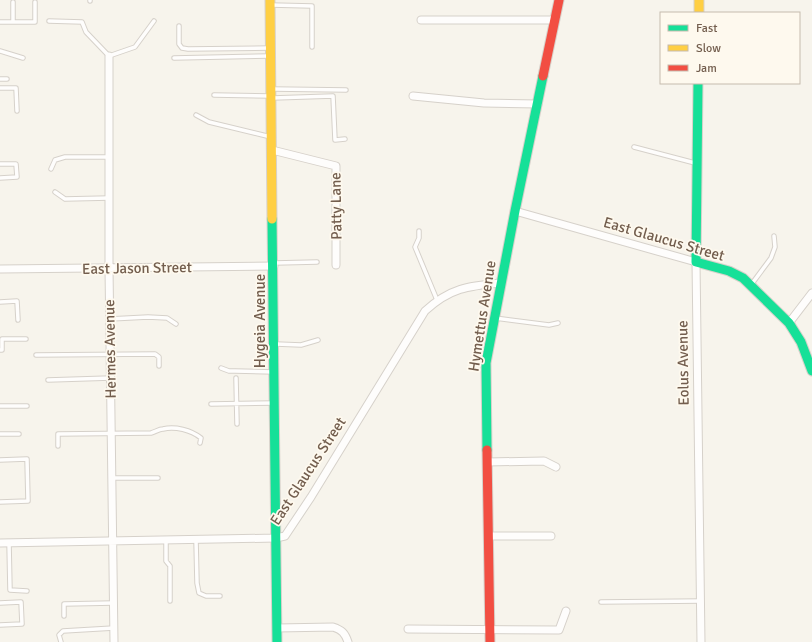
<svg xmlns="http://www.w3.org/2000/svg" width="812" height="642" font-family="Signika,sans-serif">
<rect width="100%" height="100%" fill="#f7f4ec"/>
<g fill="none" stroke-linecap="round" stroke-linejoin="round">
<g stroke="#d6d1ca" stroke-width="5.5">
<path id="lane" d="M 90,0 L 90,1
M 13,2 L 13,22
M 271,5 L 312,6 L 312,47
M 49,21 L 82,22 L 86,32 L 109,56 L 135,47 L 154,21
M 0,22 L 35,22 L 35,2
M 179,26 L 179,44 L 182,48 L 188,49 L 270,48
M 0,51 L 23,58
M 174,58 L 269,56
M 0,79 L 7,79
M 0,88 L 16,88 L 17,111
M 273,89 L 346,90
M 214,95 L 270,96
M 273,98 L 333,96 L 335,140 L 345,139
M 196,115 L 209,122 L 271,137
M 634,147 L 695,163
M 0,164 L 16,164 L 17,177 L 0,178
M 51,169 L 55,160 L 65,157 L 109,157
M 55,192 L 65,199 L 109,198
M 419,231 L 419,238 L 415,247 L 437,300
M 275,263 L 317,262
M 751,285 L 771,258 L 775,247 L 774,236
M 0,302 L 17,301 L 18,320
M 495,318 L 549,325 L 558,323
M 110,319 L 148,317 L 167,318 L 176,324
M 276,344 L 301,345 L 318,340
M 0,350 L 2,350 L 2,339 L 26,339
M 36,355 L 155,354 L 159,357 L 159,366
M 221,368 L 229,371 L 235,371 L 274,372
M 236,378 L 237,424
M 48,380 L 111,378
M 211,404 L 274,403
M 0,406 L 27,406
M 0,434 L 19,434
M 58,446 L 58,434 L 151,433 C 155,432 159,429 163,429 C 175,426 191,430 201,438 L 200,443
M 0,460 L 27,459 L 28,501 L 0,502
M 112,478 L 158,478
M 166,540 L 166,561 L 170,566 L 170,601
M 196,540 L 197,583 L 199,593 L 206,596 L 220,596
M 9,543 L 10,590 L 27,591
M 601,602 L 701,601
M 0,603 L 21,602 L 22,624 L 0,625
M 64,616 L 64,604 L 113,603
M 61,642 L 59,635 L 63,631 L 114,628"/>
</g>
<g stroke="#d6d1ca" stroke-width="9">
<path id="street" d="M 421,20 L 555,20
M 109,56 L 109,268 L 114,642
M 413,96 L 484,103 L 538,104
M 272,150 L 336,166 L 336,265
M 515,211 L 696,262 L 701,642
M 0,269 L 274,266
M 789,323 L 812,293
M 487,462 L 544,461 L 556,467
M 488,536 L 551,536
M 0,543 L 276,538 L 285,536 L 311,497 L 425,311 C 450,288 468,286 500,283
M 277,628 L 333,627 C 342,630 345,633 348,642
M 408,629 L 559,630 L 566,611"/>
</g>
<g stroke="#d7d1ca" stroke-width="11">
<path id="fast" d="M 698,83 L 696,262 L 729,271 L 743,278 L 789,323 L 801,342 L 812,371
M 272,219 L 277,642
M 487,450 L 486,363 L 515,211 L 543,76"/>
</g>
<g stroke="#d7d1ca" stroke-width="11">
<path id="slow" d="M 270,0 L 272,219
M 699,0 L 699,13"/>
</g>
<g stroke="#d7d1ca" stroke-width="11">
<path id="jam" d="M 543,76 L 559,0
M 487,450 L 490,642"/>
</g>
<use href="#lane" stroke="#fefdfc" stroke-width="3.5"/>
<use href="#street" stroke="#fefdfc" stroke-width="7"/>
<use href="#fast" stroke="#16e098" stroke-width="9"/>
<use href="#slow" stroke="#ffcf43" stroke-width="9"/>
<use href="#jam" stroke="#f24e42" stroke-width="9"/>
</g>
<g text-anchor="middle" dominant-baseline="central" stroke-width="3.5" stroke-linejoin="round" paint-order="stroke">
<g font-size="15" fill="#735e4e" stroke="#fef9ee">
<text transform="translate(336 206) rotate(-91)">Patty Lane</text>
<text transform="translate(664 239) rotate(16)">East Glaucus Street</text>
<text transform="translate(137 268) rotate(-1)">East Jason Street</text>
<text transform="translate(482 316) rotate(-81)">Hymettus Avenue</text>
<text transform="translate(260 321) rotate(-90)">Hygeia Avenue</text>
<text transform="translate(110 349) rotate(-91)">Hermes Avenue</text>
<text transform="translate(683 363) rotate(-91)">Eolus Avenue</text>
<text transform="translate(308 471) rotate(-57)">East Glaucus Street</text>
</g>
</g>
<rect x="660" y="12" width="140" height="72" fill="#fef9ee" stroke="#c6bbae"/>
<rect x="668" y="25" width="20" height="6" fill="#16e098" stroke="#c6bbae"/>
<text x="696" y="32" font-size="12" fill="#735e4e">Fast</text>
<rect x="668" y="45" width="20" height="6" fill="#ffcf43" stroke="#c6bbae"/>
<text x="696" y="52" font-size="12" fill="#735e4e">Slow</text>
<rect x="668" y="65" width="20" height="6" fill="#f24e42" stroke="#c6bbae"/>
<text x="696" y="72" font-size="12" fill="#735e4e">Jam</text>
</svg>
